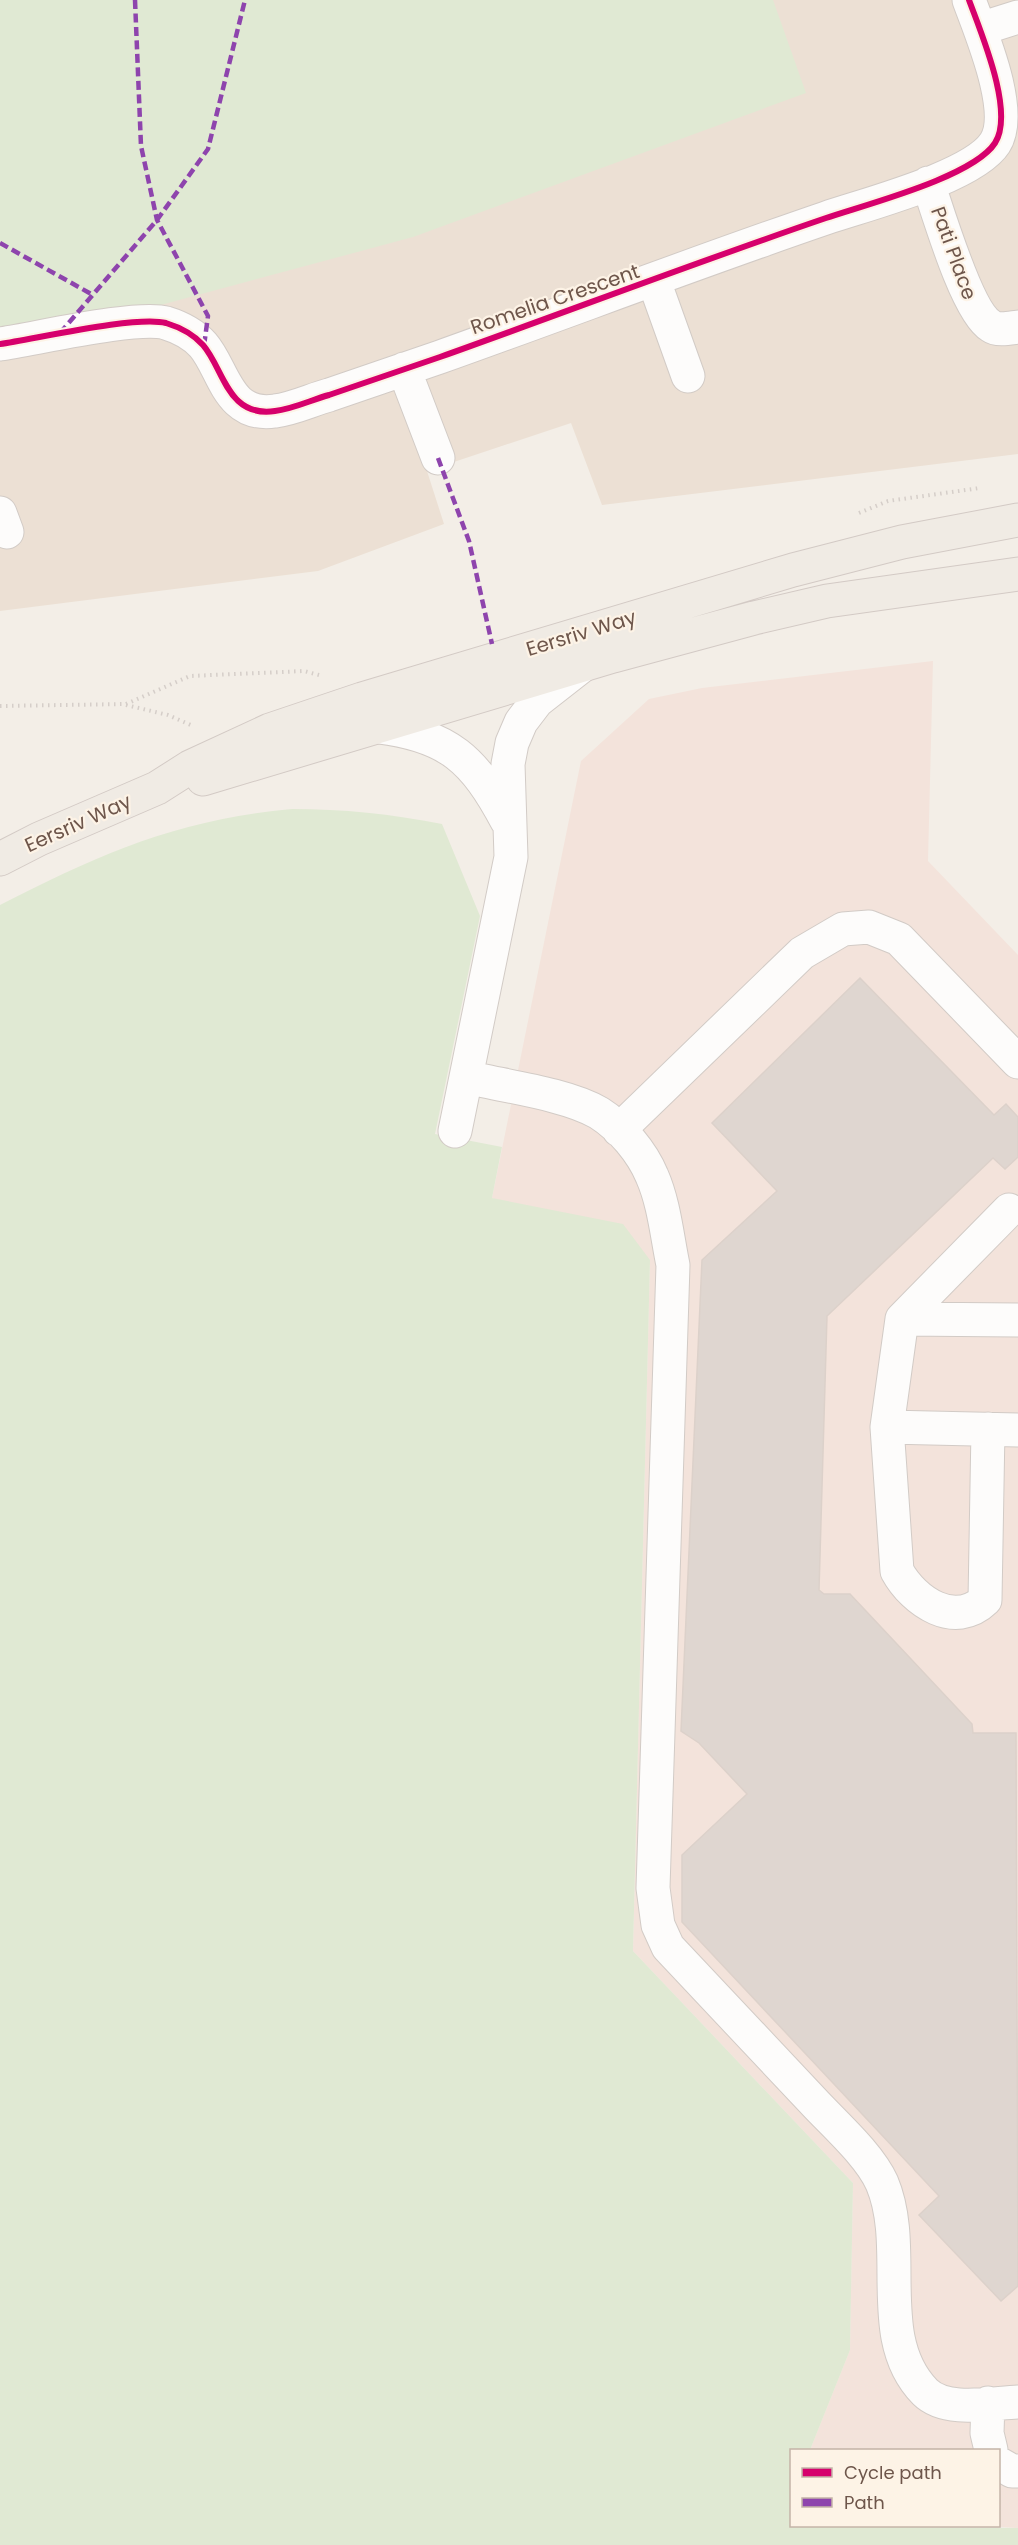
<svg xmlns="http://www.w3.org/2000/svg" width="1018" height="2545" font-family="Poppins,sans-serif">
<rect width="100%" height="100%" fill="#f3eee7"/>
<path fill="#ece0d4" d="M 0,0 L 1018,0 L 1018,454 L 602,505 L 571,423 L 427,471 L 444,524 L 318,571 L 0,611 Z"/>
<path fill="#f3e3db" d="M 933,661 L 928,861 L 1018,955 L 1018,2528 L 988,2526 L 998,2526 L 998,2450 L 810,2450 L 850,2350 L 853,2183 L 633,1951 L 650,1260 L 492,1198 L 581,761 L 649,699 L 702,688 Z"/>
<path fill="#e0e9d3" d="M 0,0 L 773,0 L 806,93 L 413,237 L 157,306 L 0,332 Z
M 292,809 C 343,809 391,814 442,824 L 480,916 L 435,1134 L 502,1147 L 492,1198 L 623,1224 L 650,1260 L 633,1951 L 853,2183 L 850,2350 L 810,2450 L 792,2450 L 792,2526 L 1018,2528 L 1018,2545 L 0,2545 L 0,905 C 99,854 179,819 292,809 Z"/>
<path fill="#dfd6d0" stroke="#dcd1ca" stroke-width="1.5" d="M 860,978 L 994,1115 L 1006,1104 L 1018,1117 L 1018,1157 L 1005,1169 L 993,1158 L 827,1316 L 819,1590 L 824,1594 L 850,1594 L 972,1724 L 973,1733 L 1016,1733 L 1018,2286 L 1001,2301 L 919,2215 L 939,2196 L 682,1922 L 682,1855 L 747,1794 L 699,1743 L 681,1731 L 702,1260 L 777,1191 L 712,1123 Z"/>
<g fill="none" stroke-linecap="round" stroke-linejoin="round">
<g stroke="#d2cbc6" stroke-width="35">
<path id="minor" d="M 980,29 L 1018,17
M 928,183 C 938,212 967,312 991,326 C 998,331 1010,328 1018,327
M 654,281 L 688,376
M 0,344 C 35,339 137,315 166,323 C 179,327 194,335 203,345 C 224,369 227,418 275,411 C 293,409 311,400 329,395 C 366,382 403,370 440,357 C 569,311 697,262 826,218 C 867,204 973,177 995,143 C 1015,112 981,33 969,0
M 404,369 L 438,458
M 0,513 L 7,532
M 379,727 C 449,736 474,759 507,821
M 466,1077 C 503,1086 567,1094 599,1113 C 621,1127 642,1152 652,1176 C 664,1203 667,1236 673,1265 L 653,1888 L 658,1925 L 668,1947 C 716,1998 764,2049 812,2100 C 833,2123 869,2154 882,2183 C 910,2249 872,2338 925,2392 C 946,2413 991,2403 1018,2402
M 619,1130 L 802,953 L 843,929 L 869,927 L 899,939 L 1018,1062
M 455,1131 L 511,857 L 508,764 L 512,743 L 521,722 L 537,701 L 583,665
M 902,1319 L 1018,1320
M 887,1427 L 1018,1430
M 988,1429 L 985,1600 C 955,1629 914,1602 897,1571 L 887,1427 L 902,1319 L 1009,1210
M 988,2403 L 987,2433 L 991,2450
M 998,2463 L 1012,2471 L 1018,2471"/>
</g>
<g stroke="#d3cac5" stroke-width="35">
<path id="major" d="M 203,779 L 613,656 L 754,618 L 827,601 L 1018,574
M 0,859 L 39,839 L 157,788 L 190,767 L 270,730 L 362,699 L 793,570 L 902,542 L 1018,520"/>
</g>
<path stroke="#d5cec9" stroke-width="4" stroke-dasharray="1.5 4.5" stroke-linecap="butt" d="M 859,513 L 888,501 L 980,488
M 126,705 L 168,715 L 193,726
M 0,706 L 126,704 L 190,676 L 304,671 L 319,675"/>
<use href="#minor" stroke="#fdfcfb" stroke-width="33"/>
<use href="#major" stroke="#f0ebe4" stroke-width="33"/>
<path stroke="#8e44ad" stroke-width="4.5" stroke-dasharray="9 4.5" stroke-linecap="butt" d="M 135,0 L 141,146 L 157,220 L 208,316 L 204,346
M 0,243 L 93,295
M 60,333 L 157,220 L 208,149 L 245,0
M 438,458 L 469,541 L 492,644"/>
<g stroke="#fdf3e6" stroke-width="10">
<path id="cycleway" d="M 0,344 C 35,339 137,315 166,323 C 179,327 194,335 203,345 C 224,369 227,418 275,411 C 293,409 311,400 329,395 C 366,382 403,370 440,357 C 569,311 697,262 826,218 C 867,204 973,177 995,143 C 1015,112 981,33 969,0"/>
</g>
<use href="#cycleway" stroke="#d6006c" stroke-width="6"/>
</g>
<g text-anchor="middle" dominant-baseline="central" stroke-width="4.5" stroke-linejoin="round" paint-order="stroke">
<g font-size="20" fill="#6e564b" stroke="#fdf3e6">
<text transform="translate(954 253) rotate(70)">Pati Place</text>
<text transform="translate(555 299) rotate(-19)">Romelia Crescent</text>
<text transform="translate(581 633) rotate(-17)">Eersriv Way</text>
<text transform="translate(78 823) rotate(-24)">Eersriv Way</text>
</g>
</g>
<rect x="790" y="2449" width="210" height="78" fill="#fdf3e6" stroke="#c4b4a8" stroke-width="1.5"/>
<rect x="802" y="2468" width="30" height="9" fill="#d6006c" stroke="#c4b4a8" stroke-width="1.5"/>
<text x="844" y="2479" font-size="18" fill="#6e564b">Cycle path</text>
<rect x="802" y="2498" width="30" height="9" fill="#8e44ad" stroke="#c4b4a8" stroke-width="1.5"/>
<text x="844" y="2509" font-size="18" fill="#6e564b">Path</text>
</svg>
